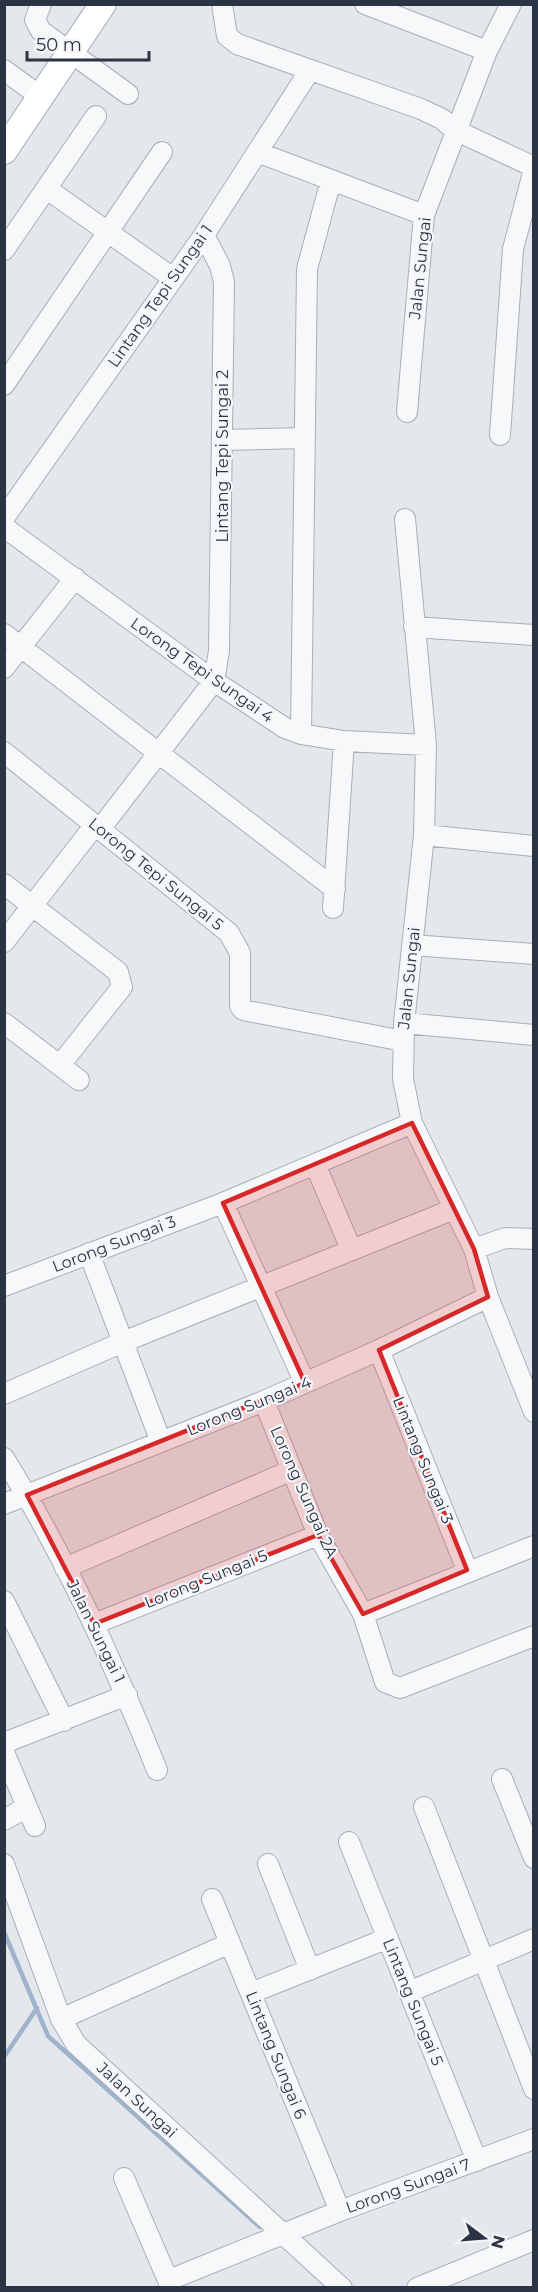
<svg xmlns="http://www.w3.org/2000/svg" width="538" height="2292" font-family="Montserrat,sans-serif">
<rect width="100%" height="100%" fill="#e4e7ec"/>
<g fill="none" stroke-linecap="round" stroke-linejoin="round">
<path stroke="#9fb4cc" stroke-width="4.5" d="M 4,1932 L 48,2036 L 260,2227
M 4,2057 L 37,2008"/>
<g stroke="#a9aeb7" stroke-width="22">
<path id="minor" d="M 41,4 L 35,20 L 41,31 L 128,94
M 222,4 L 227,36 L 237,44 L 421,109 L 442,119 L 455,130 L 534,167
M 365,4 L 487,51
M 4,70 L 41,97
M 257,152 L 424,215
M 47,189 L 173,278
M 4,250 L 96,116
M 4,385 L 162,152
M 407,412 L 424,215 L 487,51 L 511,4
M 500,435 L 513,249 L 534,169
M 222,440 L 303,438
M 4,518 L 204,235 L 310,70
M 405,519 L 426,745 L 424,835 L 404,1023 L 403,1079 L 412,1123 L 474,1249 L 488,1297 L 534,1412
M 4,527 L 214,681 L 285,728 L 301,734 L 344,741 L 426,745
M 414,627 L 534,635
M 4,634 L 335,889
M 4,668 L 75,578
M 301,734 L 307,269 L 331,180
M 4,752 L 229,933 L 240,953 L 240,1006 L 243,1010 L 403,1041
M 100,829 L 214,681 L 219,651 L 224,282 L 220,266 L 204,235
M 424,835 L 534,846
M 4,884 L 118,972 L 122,987 L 60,1065
M 333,908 L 344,741
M 4,942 L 95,825
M 412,945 L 534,954
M 4,1023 L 79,1080
M 404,1023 L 534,1035
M 315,1164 L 351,1249
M 223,1203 L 305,1383
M 474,1249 L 505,1238 L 534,1239
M 89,1253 L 161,1442
M 4,1286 L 223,1203 L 412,1123
M 379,1350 L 467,1570
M 4,1394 L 123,1342 L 454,1209
M 264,1401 L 318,1535 L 363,1614 L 385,1682 L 400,1688 L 534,1636
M 4,1458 C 65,1556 114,1663 157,1770
M 4,1504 L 264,1401 L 379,1350 L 488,1297
M 65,1568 L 292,1470
M 4,1601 L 64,1721
M 363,1614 L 534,1546
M 94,1624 L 318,1535
M 4,1743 L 127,1695
M 4,1752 L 35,1826
M 502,1779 L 534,1858
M 424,1807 L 534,2089
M 4,1820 L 27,1807
M 349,1842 L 477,2161
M 4,1864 L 61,2019 L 76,2044 L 342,2288
M 268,1864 L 310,1970
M 212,1899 L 340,2211
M 409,1992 L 534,1939
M 251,1993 L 388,1938
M 61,2019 L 230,1943
M 124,2178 L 170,2285
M 169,2288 L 174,2278 L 340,2211 L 534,2139
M 417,2288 L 534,2240"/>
</g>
<g stroke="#a3abb8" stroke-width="28">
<path id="major" d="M 4,151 L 103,4"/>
</g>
<use href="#minor" stroke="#f7f8fa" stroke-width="20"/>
<use href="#major" stroke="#fff" stroke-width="26"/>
</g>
<path fill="#d62828" fill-opacity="0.2" stroke="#d62828" stroke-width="4.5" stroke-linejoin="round" d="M 412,1123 L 474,1249 L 488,1297 L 379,1350 L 467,1570 L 363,1614 L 318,1535 L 94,1624 L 27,1495 L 305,1383 L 223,1203 Z"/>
<g text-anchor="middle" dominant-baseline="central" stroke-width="4.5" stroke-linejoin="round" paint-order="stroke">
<g font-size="16" fill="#2b3445" stroke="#f4f6f9">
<text transform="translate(420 268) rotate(-84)">Jalan Sungai</text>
<text transform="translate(160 296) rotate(-55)">Lintang Tepi Sungai 1</text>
<text transform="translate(222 456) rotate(-90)">Lintang Tepi Sungai 2</text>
<text transform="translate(202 670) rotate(35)">Lorong Tepi Sungai 4</text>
<text transform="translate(156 874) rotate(39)">Lorong Tepi Sungai 5</text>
<text transform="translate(409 978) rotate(-84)">Jalan Sungai</text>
<text transform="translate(114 1244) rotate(-21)">Lorong Sungai 3</text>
<text transform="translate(249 1406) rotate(-22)">Lorong Sungai 4</text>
<text transform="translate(423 1460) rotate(68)">Lintang Sungai 3</text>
<text transform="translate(304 1492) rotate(66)">Lorong Sungai 2A</text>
<text transform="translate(206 1579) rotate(-22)">Lorong Sungai 5</text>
<text transform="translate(96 1631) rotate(64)">Jalan Sungai 1</text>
<text transform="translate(413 2002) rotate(68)">Lintang Sungai 5</text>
<text transform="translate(276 2055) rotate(68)">Lintang Sungai 6</text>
<text transform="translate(137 2100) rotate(43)">Jalan Sungai</text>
<text transform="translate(408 2186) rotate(-20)">Lorong Sungai 7</text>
</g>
</g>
<rect width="538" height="2292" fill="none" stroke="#2b3445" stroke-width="12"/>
<g transform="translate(484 2238) rotate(106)" stroke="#f4f6f9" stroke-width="4.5" paint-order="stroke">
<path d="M0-4.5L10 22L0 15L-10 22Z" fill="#2b3445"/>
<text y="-9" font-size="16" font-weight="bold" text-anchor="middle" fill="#2b3445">N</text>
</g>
<path d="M27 51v9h122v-9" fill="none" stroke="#2b3445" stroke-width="3"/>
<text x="36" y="51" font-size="18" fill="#2b3445" stroke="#f4f6f9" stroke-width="4.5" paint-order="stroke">50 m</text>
</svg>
